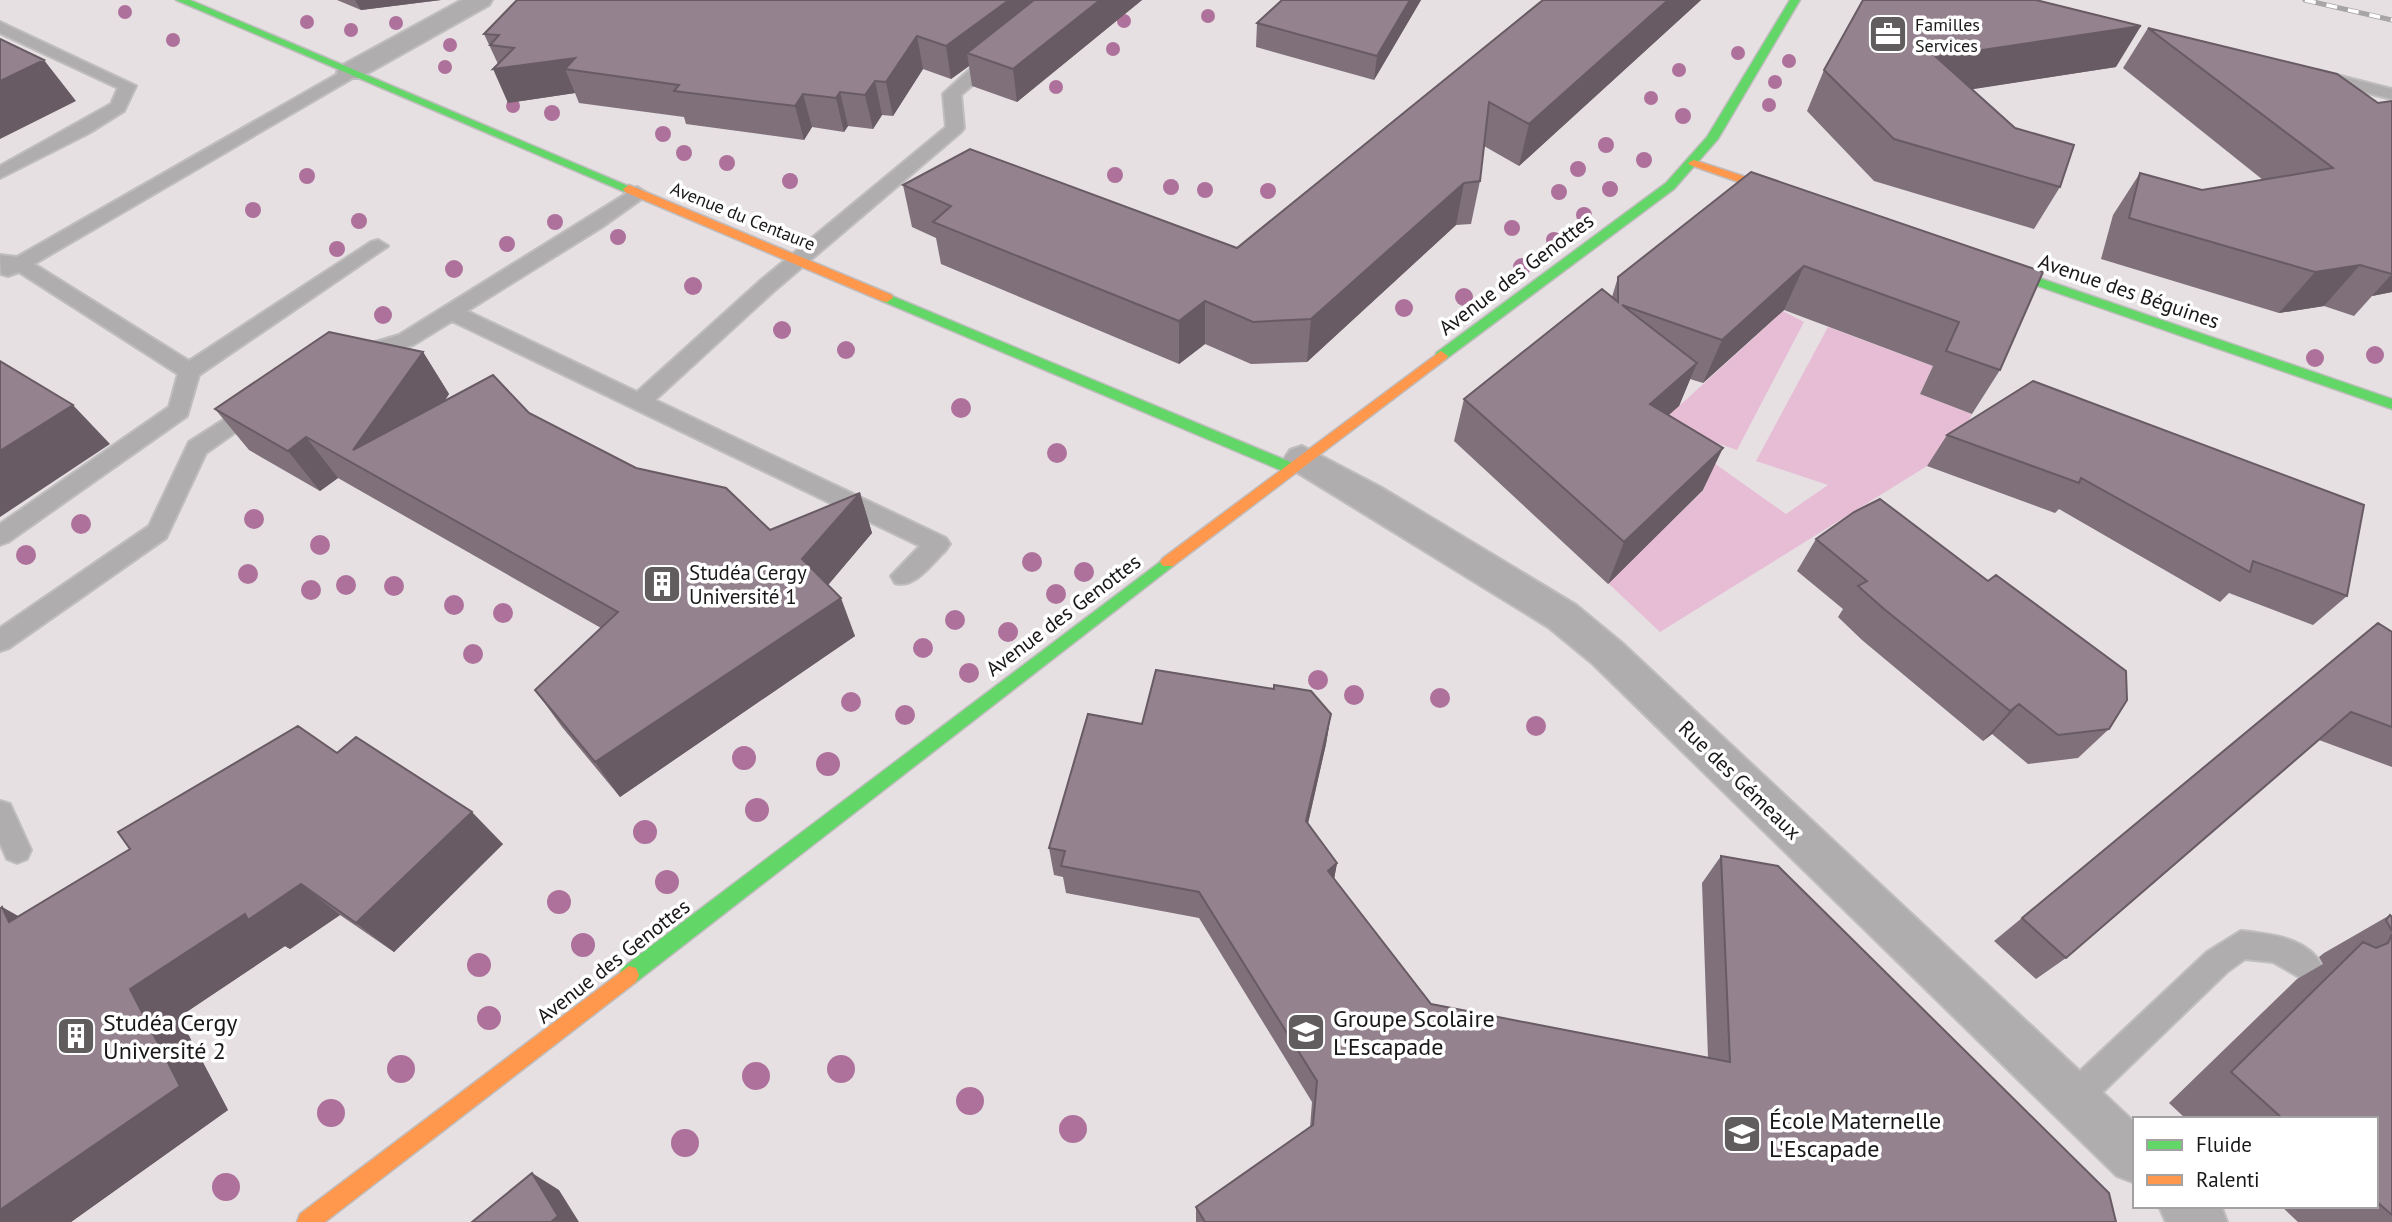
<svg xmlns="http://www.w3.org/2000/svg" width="2392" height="1222" font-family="'PT Sans',sans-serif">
<rect width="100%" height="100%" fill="#e6e0e3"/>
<path fill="#e7bdd5" d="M 1783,311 L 1804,322 L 1737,450 L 1682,431 L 1659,417 L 1678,407 Z
M 1828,327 L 1933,366 L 1920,394 L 1972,414 L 1956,448 L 1660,632 L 1608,583 L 1703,491 L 1714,463 L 1786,514 L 1828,485 L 1756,461 Z"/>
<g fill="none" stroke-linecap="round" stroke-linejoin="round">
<g stroke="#c0bdbe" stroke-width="4">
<path id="lane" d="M 0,22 L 136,86 L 124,111 L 89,133 L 0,178 L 0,166 L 111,104 L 118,88 L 0,33 Z
M 995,51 L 1001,52 L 1001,60 L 961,95 L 964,128 L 961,132 L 774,291 L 655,400 L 946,538 L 950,544 L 946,550 C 932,563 915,589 895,583 L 891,576 L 920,546 L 452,321 L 413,345 L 359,361 L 349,354 L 352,349 L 399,335 L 637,187 L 646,193 L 644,197 L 602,227 L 467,311 L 637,392 L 760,281 L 946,127 L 943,94 L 989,52 Z
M 350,67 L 356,68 L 358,72 L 356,76 L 34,264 L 189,361 L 371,242 L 378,240 L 388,246 L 199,375 L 187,416 L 8,542 L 0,545 L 0,524 L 169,407 L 178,374 L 19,272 L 8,276 L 1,274 L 0,255 L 17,257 Z
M 2317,70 L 2392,89 L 2392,99 L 2311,79 L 2309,75 L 2311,71 Z
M 256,399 L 264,402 L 267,407 L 264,412 L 206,453 L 166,538 L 9,648 L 0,651 L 0,628 L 149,526 L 189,442 Z
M 0,801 L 10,804 L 31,850 L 27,859 L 17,863 L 7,859 L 0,843 Z
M 2241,931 C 2270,934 2310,938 2323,968 L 2318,978 L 2308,982 L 2273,962 L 2245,959 L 2227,972 L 2084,1110 L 2073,1115 L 2062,1110 L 2057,1099 L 2062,1088 L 2207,952 Z"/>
</g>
<g stroke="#c0bdbe" stroke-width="4">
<path id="street" d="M 462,0 L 492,0 L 489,5 L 359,78 L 341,78 L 337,72 L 341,66 Z
M 1302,446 L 1382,488 L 1576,605 L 1621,642 L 2135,1123 L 2135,1183 L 2117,1176 L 1593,664 L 1548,627 L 1290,468 L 1284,459 L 1290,450 Z
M 2159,1206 L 2221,1206 L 2227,1222 L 2166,1222 Z"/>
</g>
<g stroke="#c0bdbe" stroke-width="3">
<path id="fast" d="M 176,0 L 190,0 L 635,189 L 629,193 L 625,192 Z
M 1790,0 L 1800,0 L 1718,139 L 1674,189 L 1446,359 L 1436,359 L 1436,353 L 1666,183 L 1707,137 Z
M 1990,261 L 2392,399 L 2392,409 L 1986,268 L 1986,262 Z
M 887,294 L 1295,464 L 1297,468 L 1290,473 L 1285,472 L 882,301 L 881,298 Z
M 1168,556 L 1176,562 L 1173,566 L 636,982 L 629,984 L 622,982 L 619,975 L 622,968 Z"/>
</g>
<g stroke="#c0bdbe" stroke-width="3">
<path id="slow" d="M 1694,160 L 1795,193 L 1797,196 L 1791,200 L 1787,199 L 1690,165 L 1688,163 Z
M 629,185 L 892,295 L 893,298 L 887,302 L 882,301 L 625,192 L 623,189 Z
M 1441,351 L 1448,356 L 1446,359 L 1173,566 L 1163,566 L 1160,562 L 1163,558 Z
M 629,966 L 636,968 L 639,975 L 636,982 L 325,1222 L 297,1222 L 300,1214 Z"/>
</g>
<use href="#lane" fill="#afadae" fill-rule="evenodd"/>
<use href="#street" fill="#afadae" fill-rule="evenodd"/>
<use href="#fast" fill="#63d668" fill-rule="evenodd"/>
<use href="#slow" fill="#ff974d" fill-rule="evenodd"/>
<g stroke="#a8a5a7" stroke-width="5">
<path id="rail" d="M 2305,0 L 2392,20"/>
</g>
<use href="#rail" stroke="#fff" stroke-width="3.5" stroke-dasharray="11" stroke-linecap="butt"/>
</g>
<g fill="#ae719b">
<circle cx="125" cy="12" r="7"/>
<circle cx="1208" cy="16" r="7"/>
<circle cx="1124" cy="21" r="7"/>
<circle cx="307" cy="22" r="7"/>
<circle cx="396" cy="23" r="7"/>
<circle cx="351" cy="30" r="7"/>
<circle cx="173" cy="40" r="7"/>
<circle cx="450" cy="45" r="7"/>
<circle cx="1113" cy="49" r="7"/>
<circle cx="1738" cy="53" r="7"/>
<circle cx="1789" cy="61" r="7"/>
<circle cx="445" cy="67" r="7"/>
<circle cx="1679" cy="70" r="7"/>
<circle cx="1775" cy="82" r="7"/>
<circle cx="1056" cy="87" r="7"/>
<circle cx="1651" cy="98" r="7"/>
<circle cx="1769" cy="105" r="7"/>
<circle cx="513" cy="106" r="7"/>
<circle cx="552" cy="113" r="8"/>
<circle cx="1683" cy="116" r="8"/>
<circle cx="663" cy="134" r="8"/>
<circle cx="1606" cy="145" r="8"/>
<circle cx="684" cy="153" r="8"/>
<circle cx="1644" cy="160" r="8"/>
<circle cx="727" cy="163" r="8"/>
<circle cx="1578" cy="169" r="8"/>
<circle cx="1115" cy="175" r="8"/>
<circle cx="307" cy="176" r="8"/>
<circle cx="790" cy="181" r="8"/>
<circle cx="1171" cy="187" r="8"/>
<circle cx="1610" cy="189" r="8"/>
<circle cx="1205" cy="190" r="8"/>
<circle cx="1268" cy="191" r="8"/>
<circle cx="1559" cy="192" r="8"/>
<circle cx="253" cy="210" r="8"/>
<circle cx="1584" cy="215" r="8"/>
<circle cx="359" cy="221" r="8"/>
<circle cx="555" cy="222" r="8"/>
<circle cx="1512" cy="228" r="8"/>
<circle cx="618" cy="237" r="8"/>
<circle cx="1554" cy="240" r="8"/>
<circle cx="507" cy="244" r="8"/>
<circle cx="337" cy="249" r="8"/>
<circle cx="1522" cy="267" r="9"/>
<circle cx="454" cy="269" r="9"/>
<circle cx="693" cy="286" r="9"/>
<circle cx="1464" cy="297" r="9"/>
<circle cx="1404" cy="308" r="9"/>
<circle cx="383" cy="315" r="9"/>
<circle cx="782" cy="330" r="9"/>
<circle cx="846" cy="350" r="9"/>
<circle cx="2375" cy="355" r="9"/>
<circle cx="2315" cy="358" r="9"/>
<circle cx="961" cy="408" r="10"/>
<circle cx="1057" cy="453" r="10"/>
<circle cx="254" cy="519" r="10"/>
<circle cx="81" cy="524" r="10"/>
<circle cx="320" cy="545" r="10"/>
<circle cx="26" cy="555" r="10"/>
<circle cx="1032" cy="562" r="10"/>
<circle cx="1084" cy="572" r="10"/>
<circle cx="248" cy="574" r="10"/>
<circle cx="346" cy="585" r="10"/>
<circle cx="394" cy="586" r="10"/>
<circle cx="311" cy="590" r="10"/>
<circle cx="1056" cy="594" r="10"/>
<circle cx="454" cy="605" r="10"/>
<circle cx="503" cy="613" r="10"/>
<circle cx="955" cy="620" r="10"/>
<circle cx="1008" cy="632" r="10"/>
<circle cx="923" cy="648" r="10"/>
<circle cx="473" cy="654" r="10"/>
<circle cx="969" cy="673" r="10"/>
<circle cx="1318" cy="680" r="10"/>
<circle cx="1354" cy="695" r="10"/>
<circle cx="1440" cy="698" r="10"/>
<circle cx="851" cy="702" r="10"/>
<circle cx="905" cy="715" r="10"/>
<circle cx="1536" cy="726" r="10"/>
<circle cx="744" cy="758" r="12"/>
<circle cx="828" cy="764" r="12"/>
<circle cx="757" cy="810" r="12"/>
<circle cx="645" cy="832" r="12"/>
<circle cx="667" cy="882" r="12"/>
<circle cx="559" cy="902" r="12"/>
<circle cx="583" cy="945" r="12"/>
<circle cx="479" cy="965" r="12"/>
<circle cx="489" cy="1018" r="12"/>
<circle cx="401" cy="1069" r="14"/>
<circle cx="841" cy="1069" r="14"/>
<circle cx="756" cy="1076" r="14"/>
<circle cx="970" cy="1101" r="14"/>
<circle cx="331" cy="1113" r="14"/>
<circle cx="1073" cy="1129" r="14"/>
<circle cx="685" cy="1143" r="14"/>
<circle cx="226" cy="1187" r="14"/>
</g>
<path fill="#7f707a" d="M 337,0 L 441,0 L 361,10 Z
M 517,0 L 1142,0 L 1017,102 L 972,86 L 969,66 L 951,79 L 923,69 L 893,116 L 882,115 L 873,129 L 848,126 L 844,132 L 812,127 L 804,140 L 686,124 L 684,117 L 579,103 L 575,93 L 508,103 L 498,64 L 484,34 Z
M 1421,0 L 1374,80 L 1256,47 L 1257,23 Z
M 1543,0 L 1701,0 L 1519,166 L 1484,146 L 1480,181 L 1471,224 L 1456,225 L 1307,362 L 1251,364 L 1205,344 L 1179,364 L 941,264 L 936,238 L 912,227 L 903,185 L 1237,248 Z
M 2148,28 L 2378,103 L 2392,101 L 2392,292 L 2372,296 L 2354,316 L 2324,306 L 2279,313 L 2101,259 L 2113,215 L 2140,173 L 2202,190 L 2263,180 L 2123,68 Z
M 2116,67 L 1971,89 L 2060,187 L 2034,229 L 1874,181 L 1807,111 L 1824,70 Z
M 1751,172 L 2043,272 L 2000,370 L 1972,414 L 1920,394 L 1933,366 L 1784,310 L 1703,383 L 1690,379 L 1679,406 L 1668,415 L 1703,490 L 1608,584 L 1454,441 L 1464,399 L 1612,297 L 1618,277 Z
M 423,352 L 449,394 L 444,402 L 529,413 L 636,468 L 770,530 L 860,493 L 872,533 L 828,585 L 855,636 L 620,797 L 562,727 L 535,690 L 601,628 L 338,478 L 320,491 L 249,450 L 215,409 Z
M 2033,381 L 2347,596 L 2313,625 L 2229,593 L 2220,602 L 2059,509 L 2055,513 L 1927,466 L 1947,435 Z
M 1816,539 L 2109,729 L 2078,758 L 2028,764 L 1992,734 L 1983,741 L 1862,640 L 1838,617 L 1843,609 L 1797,571 Z
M 2378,623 L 2392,632 L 2392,767 L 2319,740 L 2066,958 L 2036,979 L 1994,941 Z
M 1331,714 L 1326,744 L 1308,824 L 1337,863 L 1334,879 L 1431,1004 L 1708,1058 L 1702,883 L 1721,856 L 2116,1222 L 1196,1222 L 1196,1207 L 1310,1128 L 1312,1102 L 1199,918 L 1066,893 L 1063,877 L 1054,875 L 1049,848 L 1142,724 Z
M 337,753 L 503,844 L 394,952 L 340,915 L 290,949 L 285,946 L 179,1017 L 228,1110 L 71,1222 L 0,1222 L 0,909 L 2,907 L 18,916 Z
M 2390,915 L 2392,917 L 2392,1222 L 2298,1222 L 2281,1206 L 2376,1206 L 2376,1119 L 2186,1119 L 2169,1103 L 2297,979 L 2323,964 L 2319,957 L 2324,953 Z"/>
<path fill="#685b63" d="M 355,0 L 441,0 L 361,10 Z
M 1009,0 L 1032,0 L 1034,17 L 967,53 L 969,66 L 951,79 L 946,46 Z
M 1100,0 L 1142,0 L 1017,102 L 1013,69 Z
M 1410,0 L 1421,0 L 1374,80 L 1377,56 Z
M 1668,0 L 1701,0 L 1519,166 L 1529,124 Z
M 2141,26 L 2116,67 L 1916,98 L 1936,57 Z
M 917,36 L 923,69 L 893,116 L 886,82 Z
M 575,58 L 565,69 L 575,93 L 508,103 L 493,69 Z
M 44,60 L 76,101 L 0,139 L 0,81 Z
M 875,81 L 882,115 L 873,129 L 865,95 Z
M 840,92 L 848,126 L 844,132 L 836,98 Z
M 803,94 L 812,127 L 804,140 L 795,106 Z
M 1464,183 L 1456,225 L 1307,362 L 1311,319 Z
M 2392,258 L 2392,292 L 2372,296 L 2392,274 Z
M 2360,265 L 2324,306 L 2279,313 L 2315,272 Z
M 1804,266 L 1784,310 L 1703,383 L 1722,340 Z
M 1205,301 L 1205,344 L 1179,364 L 1179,321 Z
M 423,352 L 449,394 L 388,483 L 353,450 Z
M 1697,363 L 1679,406 L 1633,447 L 1650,404 Z
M 73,405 L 110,444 L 0,517 L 0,451 Z
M 306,437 L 338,478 L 320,491 L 288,451 Z
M 1723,448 L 1703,490 L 1608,584 L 1624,542 Z
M 860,493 L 872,533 L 817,598 L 802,559 Z
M 841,598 L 855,636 L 620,797 L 595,762 Z
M 2019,704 L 1992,734 L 1983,741 L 2010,711 Z
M 1331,714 L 1326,744 L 1302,849 L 1306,821 Z
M 472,812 L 503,844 L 394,952 L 356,923 Z
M 1337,863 L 1332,890 L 1328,871 Z
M 301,884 L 340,915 L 290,949 L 285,946 L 179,1017 L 228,1110 L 71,1222 L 0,1222 L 0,1210 L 130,989 L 245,914 Z
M 2,907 L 55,937 L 9,922 Z
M 532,1173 L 559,1190 L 579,1222 L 551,1222 Z"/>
<path fill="#94828e" stroke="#685b63" stroke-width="2" d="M 517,0 L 1009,0 L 946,46 L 917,36 L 886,82 L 875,81 L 865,95 L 840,92 L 836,98 L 803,94 L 795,106 L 674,91 L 679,85 L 565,69 L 575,58 L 493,69 L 514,48 L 490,45 L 499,35 L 484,34 Z
M 1034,0 L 1100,0 L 1013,69 L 967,53 Z
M 1282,0 L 1410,0 L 1377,56 L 1257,23 Z
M 1543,0 L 1668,0 L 1529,124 L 1489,102 L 1480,181 L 1464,183 L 1311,319 L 1253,322 L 1205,301 L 1179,321 L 933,222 L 951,206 L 903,185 L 970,149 L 1237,248 Z
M 1863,0 L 2036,0 L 2141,26 L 1936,57 L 2015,128 L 2074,145 L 2060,187 L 1894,139 L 1824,70 Z
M 2148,28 L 2337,74 L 2378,103 L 2392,101 L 2392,274 L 2360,265 L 2315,272 L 2129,218 L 2140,173 L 2202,190 L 2333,168 Z
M 0,39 L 44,60 L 0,81 Z
M 1751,172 L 2043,272 L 2000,370 L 1946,351 L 1959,322 L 1804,266 L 1722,340 L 1622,305 L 1697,363 L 1650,404 L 1723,448 L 1624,542 L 1464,399 L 1602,289 L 1618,302 L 1618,277 Z
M 329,332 L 423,352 L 353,450 L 493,375 L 529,413 L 636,468 L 726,488 L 770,530 L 860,493 L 802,559 L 841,598 L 595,762 L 535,690 L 618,612 L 306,437 L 288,451 L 215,409 Z
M 0,361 L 73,405 L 0,451 Z
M 2033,381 L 2364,505 L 2347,596 L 2253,561 L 2250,572 L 2081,478 L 2079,483 L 1947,435 Z
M 1880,499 L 1988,581 L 1996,575 L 2126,671 L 2127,700 L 2109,729 L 2058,735 L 2019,704 L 2010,711 L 1884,609 L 1858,586 L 1867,581 L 1816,539 L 1854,512 Z
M 2378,623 L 2392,632 L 2392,727 L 2351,712 L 2066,958 L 2022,918 Z
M 1156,670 L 1274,689 L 1274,685 L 1311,691 L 1331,714 L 1306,821 L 1337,863 L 1328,871 L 1431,1004 L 1730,1062 L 1721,856 L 1778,866 L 2109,1193 L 2116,1222 L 1205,1222 L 1196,1207 L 1313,1125 L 1317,1081 L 1199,892 L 1061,866 L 1065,851 L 1049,848 L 1088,714 L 1142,724 Z
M 298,726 L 337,753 L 356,737 L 472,812 L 356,923 L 301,884 L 248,920 L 245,914 L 130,989 L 180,1086 L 0,1210 L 0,909 L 2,907 L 9,922 L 130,849 L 118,832 Z
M 2390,915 L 2392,917 L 2392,931 L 2386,920 Z
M 2392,934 L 2392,1215 L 2376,1201 L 2376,1119 L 2283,1119 L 2231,1072 L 2363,942 L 2376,948 L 2388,943 Z
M 532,1173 L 558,1216 L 551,1222 L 472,1222 Z"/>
<defs>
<g id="office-square" transform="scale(2.0125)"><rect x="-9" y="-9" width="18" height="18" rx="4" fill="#615d5f" stroke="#fff"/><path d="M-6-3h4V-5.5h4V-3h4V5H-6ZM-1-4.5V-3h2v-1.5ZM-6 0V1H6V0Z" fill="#fff"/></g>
<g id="building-square" transform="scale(2.0125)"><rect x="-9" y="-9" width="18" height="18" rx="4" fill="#615d5f" stroke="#fff"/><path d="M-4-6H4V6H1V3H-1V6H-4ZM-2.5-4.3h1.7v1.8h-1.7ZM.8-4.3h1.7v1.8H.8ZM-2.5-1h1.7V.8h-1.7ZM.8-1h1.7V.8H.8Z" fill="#fff"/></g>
<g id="school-square" transform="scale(2.0125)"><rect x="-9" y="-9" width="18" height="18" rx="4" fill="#615d5f" stroke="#fff"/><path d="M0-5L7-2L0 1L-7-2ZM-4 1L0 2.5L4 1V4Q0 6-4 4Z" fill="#fff"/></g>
</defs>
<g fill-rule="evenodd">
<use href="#office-square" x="1888" y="34"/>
<use href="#building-square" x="662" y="584"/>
<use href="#school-square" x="1306" y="1032"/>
<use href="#building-square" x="76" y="1036"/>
<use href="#school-square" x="1742" y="1134"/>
</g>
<g text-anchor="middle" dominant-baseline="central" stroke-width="7" stroke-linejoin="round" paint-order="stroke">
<g font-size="18" fill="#1a1718" stroke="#fff" text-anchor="start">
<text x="1915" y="24">Familles<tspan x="1915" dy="21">Services</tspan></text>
</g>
<g font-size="18" fill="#1a1718" stroke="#fff">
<text transform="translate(743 216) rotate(22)">Avenue du Centaure</text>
</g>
<g font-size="21" fill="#1a1718" stroke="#fff">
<text transform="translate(1516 274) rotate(-37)">Avenue des Genottes</text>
<text transform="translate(2129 291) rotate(19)">Avenue des Béguines</text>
<text transform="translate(1063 615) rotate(-37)">Avenue des Genottes</text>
<text transform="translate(1740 780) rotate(44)">Rue des Gémeaux</text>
<text transform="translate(613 961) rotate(-38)">Avenue des Genottes</text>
</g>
<g font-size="21" fill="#1a1718" stroke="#fff" text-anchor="start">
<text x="689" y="572">Studéa Cergy<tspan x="689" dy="24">Université 1</tspan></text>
</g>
<g font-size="24" fill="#1a1718" stroke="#fff" text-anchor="start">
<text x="1333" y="1018">Groupe Scolaire<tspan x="1333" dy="28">L'Escapade</tspan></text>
<text x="103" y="1022">Studéa Cergy<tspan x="103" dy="28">Université 2</tspan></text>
<text x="1769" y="1120">École Maternelle<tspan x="1769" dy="28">L'Escapade</tspan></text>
</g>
</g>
<rect x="2133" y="1117" width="245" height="91" fill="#ffffff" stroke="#a3a2a3" stroke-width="2"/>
<rect x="2147" y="1140" width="35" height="10" fill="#63d668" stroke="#a3a2a3" stroke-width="2"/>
<text x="2196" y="1152" font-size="21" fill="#1a1718">Fluide</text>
<rect x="2147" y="1175" width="35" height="10" fill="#ff974d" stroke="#a3a2a3" stroke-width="2"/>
<text x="2196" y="1187" font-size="21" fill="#1a1718">Ralenti</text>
</svg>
